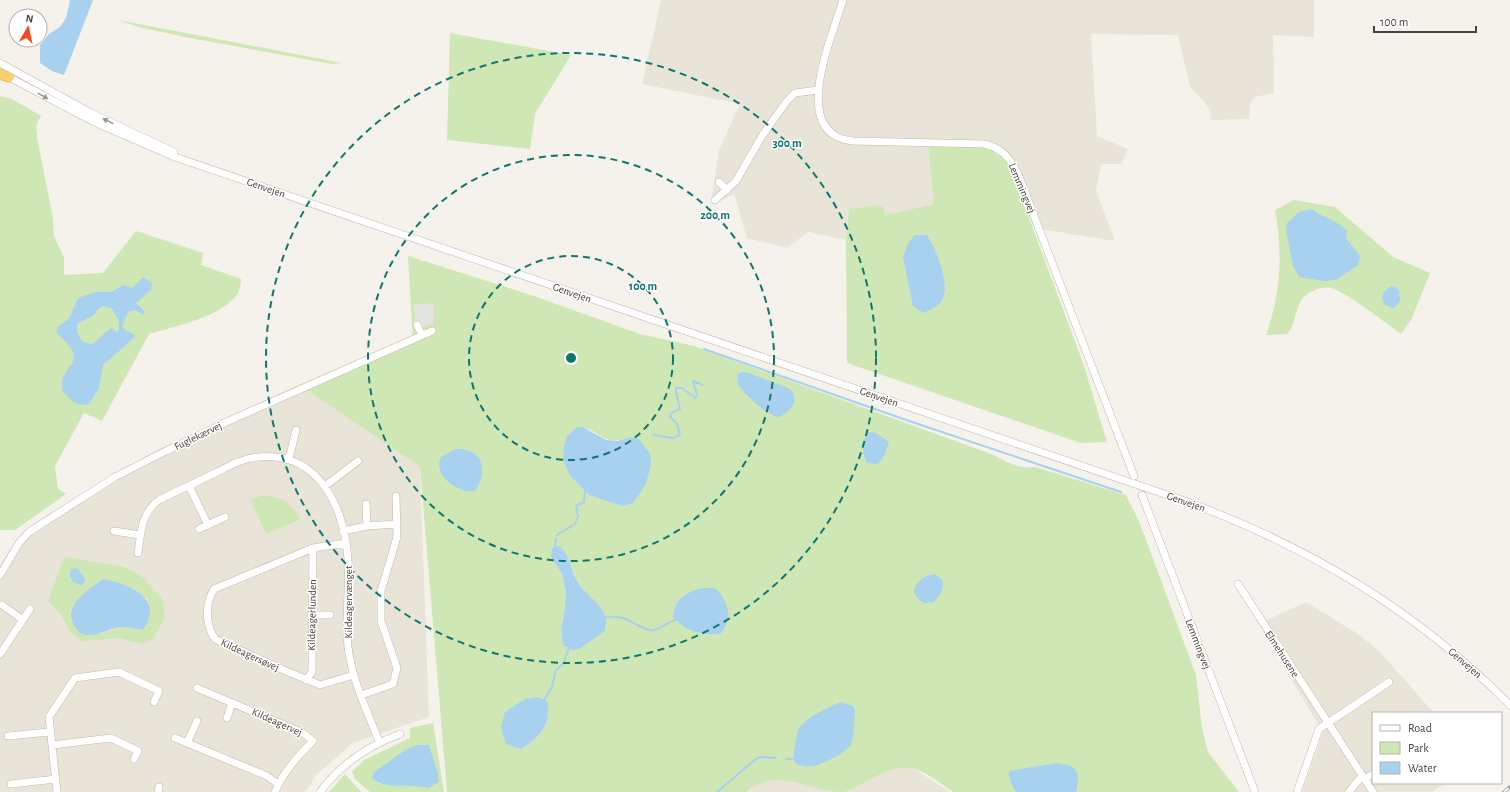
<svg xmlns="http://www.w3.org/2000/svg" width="1510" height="792" font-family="'Alegreya Sans',sans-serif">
<rect width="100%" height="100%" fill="#f4f2ea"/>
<path fill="#e8e4d8" d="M 661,0 L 1314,0 L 1314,37 L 1273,35 L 1274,93 L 1254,97 L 1250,105 L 1249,119 L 1211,120 L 1210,110 L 1206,104 L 1190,87 L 1178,35 L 1091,34 L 1097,136 L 1128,149 L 1121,164 L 1101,164 L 1096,191 L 1115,241 L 1034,228 L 1009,164 L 928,146 L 934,204 L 885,215 L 849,209 L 846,240 L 808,232 L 787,248 L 747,238 L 734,194 L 716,203 L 712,196 L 719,150 L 740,104 L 642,84 Z
M 299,385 L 420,467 L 429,717 L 353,743 L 316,775 L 306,792 L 0,792 L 0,565 L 16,540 L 34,523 L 155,451 Z
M 1306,602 L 1358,634 L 1379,651 L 1434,713 L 1373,713 L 1373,783 L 1445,783 L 1432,792 L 1302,792 L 1323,733 L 1259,624 Z
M 905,763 L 950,792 L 748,792 L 770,773 Z"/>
<path fill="#cfe7b4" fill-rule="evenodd" d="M 118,20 L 342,63 L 332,64 L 190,38 L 139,27 Z
M 450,33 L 571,55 L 535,114 L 530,149 L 447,140 Z
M 0,96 L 12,99 L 41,116 L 36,126 L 37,137 L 53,219 L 54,236 L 64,258 L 64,275 L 103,273 L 136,231 L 203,253 L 201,265 L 241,279 C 241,285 240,291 236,296 C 218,318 176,326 149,334 L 102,421 L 84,413 L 55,466 L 58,489 L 66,494 L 15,530 L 0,530 Z
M 928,146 L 989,148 L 1009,164 L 1084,366 L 1107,442 L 1081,443 L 847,363 L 846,240 L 849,209 L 883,205 L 885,215 L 934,204 Z
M 1294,200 L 1335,207 L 1393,257 L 1430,273 L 1411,320 L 1401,334 C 1387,324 1345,291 1331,288 C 1321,286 1310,291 1303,298 C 1294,309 1296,325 1287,334 L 1266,335 C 1281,292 1283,255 1275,210 Z
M 408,256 L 531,295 L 640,334 L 694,346 L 994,455 C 1008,463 1018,469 1035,467 L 1126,495 L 1139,521 L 1196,675 L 1202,728 L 1208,752 L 1239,792 L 953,792 C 941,784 926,771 911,768 C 888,763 864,787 843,792 C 809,792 777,765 747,792 L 447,792 L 420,467 L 305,389 L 413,342 ZM 577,427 C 601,427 597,448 631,437 L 603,499 L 589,495 L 570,476 L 567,436 ZM 551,557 L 571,565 L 576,579 L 589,597 L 602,609 L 606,619 L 605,631 L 572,650 L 563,645 L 561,629 L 564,615 L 566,593 L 562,574 ZM 703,588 L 720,634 C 699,635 688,632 673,617 C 674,600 686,591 703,588 ZM 549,710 C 548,728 537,740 521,749 Z
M 260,496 C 282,496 288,501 301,519 L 266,534 L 251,500 Z
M 64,557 L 124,567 L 140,575 L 162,598 L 165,617 L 153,639 L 143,644 L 118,638 L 82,641 L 70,632 L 61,615 L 48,601 ZM 103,579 L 147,598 C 150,611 150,619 143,629 L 122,627 L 103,633 L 71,620 L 70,612 L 72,605 Z
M 433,723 L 444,792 L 370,792 L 355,779 L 352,772 L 364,760 L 410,738 L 410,728 ZM 429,745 L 438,773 L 428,788 L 420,786 L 400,786 L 378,783 L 374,772 L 405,750 Z
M 345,774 L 361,792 L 329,792 Z"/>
<path fill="#e6e4e1" d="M 434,303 L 433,324 L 416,329 L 414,305 Z"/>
<path fill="#a8d0ef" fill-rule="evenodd" d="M 70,0 L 93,0 L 64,75 L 52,71 L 40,63 L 40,45 L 49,34 L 60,27 L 66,18 Z
M 1312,209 C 1323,218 1339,221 1347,231 L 1346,238 L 1360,256 L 1358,265 L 1336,280 L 1324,281 L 1299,277 L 1293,266 L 1286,230 L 1287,223 L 1299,212 Z
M 915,235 L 927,235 C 936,250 954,290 939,304 C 935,308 928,311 923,313 L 913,306 L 903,257 L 908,243 Z
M 142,278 L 145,278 L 152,283 L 151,290 L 136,303 L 144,311 L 144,315 L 135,310 L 128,312 L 122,326 L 125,330 L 135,335 L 134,338 L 103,365 L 99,388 L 89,404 C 76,407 70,400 62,390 C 62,387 62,382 63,378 C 66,367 81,362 70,347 C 66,341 61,338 56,331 L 59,326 L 69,319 L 78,298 L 96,292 L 111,292 L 124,285 L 132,288 ZM 104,306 L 111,308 L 119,320 L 119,330 L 117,332 L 112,328 C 103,332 100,340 91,344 L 82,341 L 77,332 L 77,324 L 94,315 L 98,309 Z
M 1391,286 L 1395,287 L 1399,291 L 1400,301 L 1394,308 L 1385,305 L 1382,298 L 1383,293 Z
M 742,372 L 749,373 L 790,389 C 801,400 791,411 779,417 C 767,416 747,396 739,386 C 737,383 737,378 738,374 Z
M 577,427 L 583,427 L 606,440 L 618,441 L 631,437 L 639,439 L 650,454 L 651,464 L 646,484 L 633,503 L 623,506 L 589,495 L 570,476 L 563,459 L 564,446 L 567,436 Z
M 868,432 L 876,433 L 889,442 L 885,454 L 878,464 L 867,463 C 861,455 863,440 868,432 Z
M 456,449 C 483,448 489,471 475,491 C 458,494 432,475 441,457 Z
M 558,546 C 569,552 571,569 576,579 C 583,593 602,603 606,618 C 607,622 605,627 605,631 L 579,649 L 572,650 L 563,645 L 561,629 L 564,615 L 566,593 L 562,574 L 551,557 L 552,548 Z
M 77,568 L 86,580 L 82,585 L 73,582 L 70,576 L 71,569 Z
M 935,574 L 942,580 C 945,590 940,594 934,602 L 924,603 L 917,598 L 914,591 C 918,580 923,576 935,574 Z
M 103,579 C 129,584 165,598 143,630 C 136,629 128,627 121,627 C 110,628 100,635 88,635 C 81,635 77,631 74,625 C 62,604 89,590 103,579 Z
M 703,588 L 715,588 C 729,602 734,619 720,634 C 699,635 687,632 673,617 C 674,600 686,591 703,588 Z
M 537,697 L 547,701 C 553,723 539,739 521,749 L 506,744 L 501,727 L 505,712 L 525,699 Z
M 841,702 L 853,706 L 855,710 C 854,720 855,734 851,744 C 847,753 824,763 814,766 C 808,767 801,766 796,764 C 792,758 794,753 795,746 C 796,742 796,735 798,731 C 803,718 829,707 841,702 Z
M 416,745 L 429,745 L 438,773 L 439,782 L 428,788 C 411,783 386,791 372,778 L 374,772 L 405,750 Z
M 1057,763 C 1079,766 1080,772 1076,792 L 1017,792 L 1014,790 L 1009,776 L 1009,771 Z"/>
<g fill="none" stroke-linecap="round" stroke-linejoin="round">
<path stroke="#a8d0ef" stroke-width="2" d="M 704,349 L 912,422 L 1121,492
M 653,435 L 673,438 L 680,435 L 677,424 L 670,416 L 671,413 L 680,409 L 676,392 L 676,388 L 682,388 L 695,398 L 697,395 L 693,381 L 703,385
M 557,535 L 575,524 L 578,516 L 576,506 L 584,502 L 585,491
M 555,546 L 556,538
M 605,617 C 630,615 630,625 650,630 C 659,632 667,621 676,620
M 544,700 L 552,687 L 556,670 L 563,664 L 569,648
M 786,759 L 793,759
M 717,792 L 756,759 L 760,757 L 776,758"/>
<g stroke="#c0baac" stroke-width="8">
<path id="minor" d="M 843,0 C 832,37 788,135 853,141 L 984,144 C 1002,148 1010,158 1018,174 L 1134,476
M 0,63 L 93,114 L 174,152
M 5,75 L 94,122 L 175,157 L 1188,502 C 1311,548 1417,611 1510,705
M 719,182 L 727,190
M 715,200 L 736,181 L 762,136 L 786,102 L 795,93 L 818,90
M 417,325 L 422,335
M 289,459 L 296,430
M 189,486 L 208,525
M 325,486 L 358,461
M 1142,495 L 1255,792
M 366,504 L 367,526
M 199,529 L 225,517
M 114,531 L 140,535
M 343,531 L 367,526 L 397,524
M 346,543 L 313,548 L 214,589 C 205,604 205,625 215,639 L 286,671 L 320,685 L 354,675
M 138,553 C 141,533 141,513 159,500 C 177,491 195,483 213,474 C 228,467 242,458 258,457 C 319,451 344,507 348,559 C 350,588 345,617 348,647 C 352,680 367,711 379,741
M 0,575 L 19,543 L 29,532 L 115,477 L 156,456 L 224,423 L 432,331
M 1238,584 L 1373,792
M 2,605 L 23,620
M 311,615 L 330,615
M 0,654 L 30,609
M 306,680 L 312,672 L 313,548
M 197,688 L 303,733 L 313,741 C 298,756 283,772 275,792
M 361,695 L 393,684 L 397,668 L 381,621 L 381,591 L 397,537 L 396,496
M 227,718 L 232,703
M 8,736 L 50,732
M 175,738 L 267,776 L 278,784
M 187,743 L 197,721
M 52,745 L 111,738 L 138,751 L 134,759
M 1364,779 L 1373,774
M 11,784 L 56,779
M 57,792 L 49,717 L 75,678 L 119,672 L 159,691 L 154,702
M 158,792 L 159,787
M 320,792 C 341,764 367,746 400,734
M 1297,792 L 1319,729 L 1389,682
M 1349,792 L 1362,776"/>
</g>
<g stroke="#daa63e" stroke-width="11">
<path id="highway" d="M 0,74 L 9,77"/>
</g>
<use href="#minor" stroke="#fff" stroke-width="7"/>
<use href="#highway" stroke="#fad06f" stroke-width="10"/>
<g stroke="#989898" stroke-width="3.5">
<path id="rail" d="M 1504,792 L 1510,787"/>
</g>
<use href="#rail" stroke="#fff" stroke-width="2" stroke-dasharray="6" stroke-linecap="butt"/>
</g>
<defs><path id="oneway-solid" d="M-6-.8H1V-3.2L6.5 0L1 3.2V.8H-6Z"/></defs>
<g fill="#9a9792">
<use href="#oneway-solid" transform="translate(43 96) rotate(29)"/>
<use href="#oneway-solid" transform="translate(108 121) rotate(-154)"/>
</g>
<g fill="none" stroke="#0f766e" stroke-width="2" stroke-dasharray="7 5">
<circle cx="571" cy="358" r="102"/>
<circle cx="571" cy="358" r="203"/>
<circle cx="571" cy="358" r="305"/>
</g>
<g text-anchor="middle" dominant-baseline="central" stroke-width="3" stroke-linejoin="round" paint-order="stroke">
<g font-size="11" fill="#484238" stroke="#fff">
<text transform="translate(266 188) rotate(19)">Genvejen</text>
<text transform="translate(1022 188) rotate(67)">Lemmingvej</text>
<text transform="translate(572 293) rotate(19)">Genvejen</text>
<text transform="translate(879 397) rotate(19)">Genvejen</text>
<text transform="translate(198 436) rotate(-26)">Fuglekærvej</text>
<text transform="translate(1186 502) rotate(19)">Genvejen</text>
<text transform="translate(348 602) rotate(-90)">Kildeagervænget</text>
<text transform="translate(312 615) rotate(-89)">Kildeagerlunden</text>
<text transform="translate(1198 644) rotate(69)">Lemmingvej</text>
<text transform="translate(1282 654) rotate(57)">Elmehusene</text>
<text transform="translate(250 655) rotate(25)">Kildeagersøvej</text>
<text transform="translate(1465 663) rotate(41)">Genvejen</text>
<text transform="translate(277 722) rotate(24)">Kildeagervej</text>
</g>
</g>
<circle cx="571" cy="358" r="6" fill="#0f766e" stroke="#fff" stroke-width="2"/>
<g font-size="12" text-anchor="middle" font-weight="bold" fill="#0f766e" stroke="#fff" stroke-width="3" stroke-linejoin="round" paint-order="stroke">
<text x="787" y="147">300 m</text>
<text x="715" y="219">200 m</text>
<text x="643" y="290">100 m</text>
</g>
<rect x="1372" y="712" width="130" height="72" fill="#ffffff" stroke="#b6b3af"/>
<rect x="1380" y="725" width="20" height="6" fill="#ffffff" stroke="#b6b3af"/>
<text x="1408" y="732" font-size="12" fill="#484238">Road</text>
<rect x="1380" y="742" width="20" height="12" fill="#cfe7b4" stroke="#b6b3af"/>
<text x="1408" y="752" font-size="12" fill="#484238">Park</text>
<rect x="1380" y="762" width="20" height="12" fill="#a8d0ef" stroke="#b6b3af"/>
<text x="1408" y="772" font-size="12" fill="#484238">Water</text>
<g transform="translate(28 28) rotate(9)"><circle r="19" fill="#ffffff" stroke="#b6b3af"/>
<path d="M0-3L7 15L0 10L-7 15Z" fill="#f54721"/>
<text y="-6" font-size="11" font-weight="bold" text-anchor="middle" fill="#484238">N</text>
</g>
<path d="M1374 26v6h102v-6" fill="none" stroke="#484238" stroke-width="2"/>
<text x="1380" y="26" font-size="12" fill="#484238" stroke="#ffffff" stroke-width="3" paint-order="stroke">100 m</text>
</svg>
